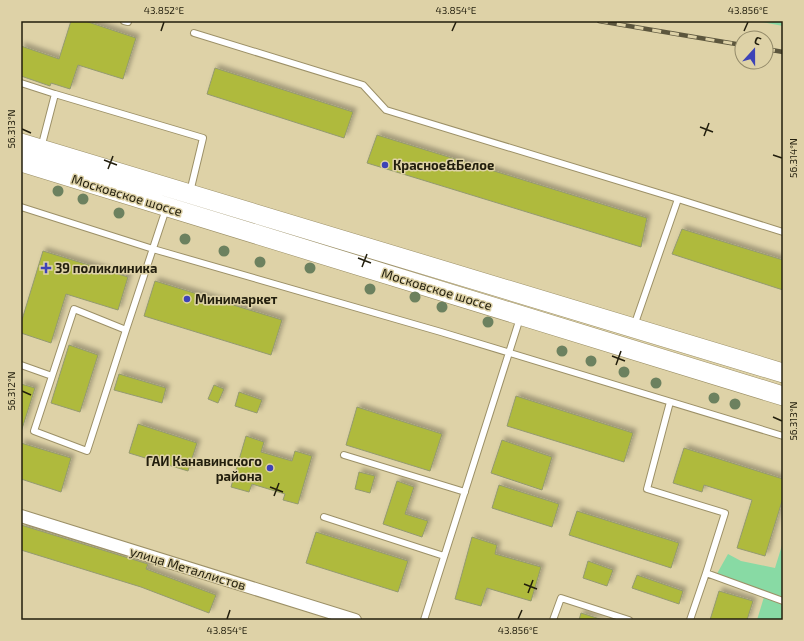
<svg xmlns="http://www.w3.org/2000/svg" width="804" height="641" font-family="'Exo 2',sans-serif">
<defs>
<filter id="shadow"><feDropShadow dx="3.5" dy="-3.5" stdDeviation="2" flood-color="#0004"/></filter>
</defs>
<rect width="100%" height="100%" fill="#ded2a7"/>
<path fill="#88daa4" d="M 756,21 L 783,21 L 783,26 Z
M 783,542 L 783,620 L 757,620 L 764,597 L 714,579 L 728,554 L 741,561 L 775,568 Z"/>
<path fill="#afba3c" stroke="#949a70" filter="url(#shadow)" d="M 71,21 L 85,21 L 136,38 L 123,79 L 78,65 L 70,89 L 51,83 L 50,86 L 21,76 L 21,46 L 59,59 Z
M 215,68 L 353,112 L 344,138 L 207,94 Z
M 377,135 L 647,218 L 641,247 L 367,163 Z
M 682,229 L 783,260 L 783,290 L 672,254 Z
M 43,251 L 128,277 L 118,310 L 66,294 L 51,343 L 21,333 L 21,323 Z
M 155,281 L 282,320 L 271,355 L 144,316 Z
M 69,345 L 98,355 L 80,412 L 51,403 Z
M 119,374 L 166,388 L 162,403 L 114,390 Z
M 21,384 L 35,388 L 21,432 Z
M 214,385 L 224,389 L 218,403 L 208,399 Z
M 239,392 L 262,400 L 257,413 L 235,406 Z
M 516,396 L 633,433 L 624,462 L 507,426 Z
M 357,407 L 442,434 L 430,471 L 346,445 Z
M 138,424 L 197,443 L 188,471 L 129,453 Z
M 246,436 L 264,442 L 261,452 L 292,461 L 295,451 L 312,456 L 298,504 L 283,500 L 285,494 L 252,484 L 249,492 L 231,487 Z
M 502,440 L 552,457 L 542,490 L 491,473 Z
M 21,443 L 71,458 L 61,492 L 21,479 Z
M 684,448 L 783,479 L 783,498 L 765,556 L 737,548 L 752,500 L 704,485 L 702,492 L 673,483 Z
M 359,472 L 375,476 L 370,493 L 355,489 Z
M 397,481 L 414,487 L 405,514 L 428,521 L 422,537 L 383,524 Z
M 499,485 L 559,504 L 552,527 L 492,508 Z
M 577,511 L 679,543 L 671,568 L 569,535 Z
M 21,525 L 148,564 L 146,569 L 216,595 L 209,613 L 141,587 L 21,550 Z
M 316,532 L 408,561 L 398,592 L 306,563 Z
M 472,537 L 497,545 L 495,554 L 541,567 L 531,601 L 487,588 L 481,606 L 455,599 Z
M 588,561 L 613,570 L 607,586 L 583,578 Z
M 637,575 L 683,591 L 679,604 L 632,588 Z
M 719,591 L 753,601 L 747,620 L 710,620 Z
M 581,613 L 603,620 L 579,620 Z"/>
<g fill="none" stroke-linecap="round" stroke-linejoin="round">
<g stroke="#9c9067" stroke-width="8">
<path id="service" d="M 124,21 L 128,22
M 194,33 L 363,85 L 386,110 L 678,199
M 21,83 L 55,94 L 41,148
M 55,94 L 203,138 L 190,192
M 21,207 L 153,249 L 441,332 L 783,436
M 634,326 L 678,199 L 783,232
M 126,330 L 87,451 L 34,431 L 74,309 L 126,330 L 166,209
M 21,365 L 52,376
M 670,402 L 647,489 L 725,513 L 706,573 L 783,601
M 344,455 L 465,492
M 324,517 L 444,556
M 424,620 L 520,318
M 553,620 L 561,598 L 629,620
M 690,620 L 706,573"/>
</g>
<g stroke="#9c9067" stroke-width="14">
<path id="minor" d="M 21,516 L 355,620"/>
</g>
<g stroke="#9c9067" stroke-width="20">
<path id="primary" d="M 21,143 L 783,373
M 21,162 L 783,396"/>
</g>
<use href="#service" stroke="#fff" stroke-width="6"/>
<use href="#minor" stroke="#fff" stroke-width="12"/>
<use href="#primary" stroke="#fff" stroke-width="19"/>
<g stroke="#5c563d" stroke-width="4.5">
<path id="rail" d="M 599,21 L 742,45
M 766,49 L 783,52"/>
</g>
<use href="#rail" stroke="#ded2a7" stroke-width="3" stroke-dasharray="9" stroke-linecap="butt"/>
</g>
<g fill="#6c815f">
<circle cx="58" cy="191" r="5.5"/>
<circle cx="83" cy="199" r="5.5"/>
<circle cx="119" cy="213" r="5.5"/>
<circle cx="185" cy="239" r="5.5"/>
<circle cx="224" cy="251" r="5.5"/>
<circle cx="260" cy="262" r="5.5"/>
<circle cx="310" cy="268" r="5.5"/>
<circle cx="370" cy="289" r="5.5"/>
<circle cx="415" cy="297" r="5.5"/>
<circle cx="442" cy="307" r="5.5"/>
<circle cx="488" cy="322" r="5.5"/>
<circle cx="562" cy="351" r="5.5"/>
<circle cx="591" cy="361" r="5.5"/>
<circle cx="624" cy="372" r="5.5"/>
<circle cx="656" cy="383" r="5.5"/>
<circle cx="714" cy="398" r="5.5"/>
<circle cx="735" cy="404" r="5.5"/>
</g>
<path fill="none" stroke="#221e0d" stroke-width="1.5" d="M 161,31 L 164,22M 452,31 L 456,22M 744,31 L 748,22M 700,127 L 713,132M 22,129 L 31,133M 704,136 L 709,123M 773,155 L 782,158M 104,160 L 117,165M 108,169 L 113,156M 358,258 L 371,263M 362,267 L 367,254M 612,356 L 625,361M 616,365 L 621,351M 22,391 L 31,395M 773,417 L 782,421M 270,487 L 283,492M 274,496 L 279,483M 524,584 L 537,589M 528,593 L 533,580M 227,619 L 230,610M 518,619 L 522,610"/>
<g fill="#3d43b7" stroke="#ded2a7" stroke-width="1.5">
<circle cx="385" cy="165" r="4"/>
<path d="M44 262h4v4h4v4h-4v4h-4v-4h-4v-4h4z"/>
<circle cx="187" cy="299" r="4"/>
<circle cx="270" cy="468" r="4"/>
</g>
<g text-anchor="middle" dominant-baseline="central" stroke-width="3" stroke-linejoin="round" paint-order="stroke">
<g font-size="13" font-weight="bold" fill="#221e0d" stroke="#ded2a7" text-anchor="start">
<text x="393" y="165">Красное&amp;Белое</text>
<text x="55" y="268">39 поликлиника</text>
<text x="195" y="299">Минимаркет</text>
<text x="262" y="461" text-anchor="end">ГАИ Канавинского<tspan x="262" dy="15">района</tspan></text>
</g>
<g font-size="13" fill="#221e0d" stroke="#ded2a7">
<text transform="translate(127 195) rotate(17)">Московское шоссе</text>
<text transform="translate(437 289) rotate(17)">Московское шоссе</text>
<text transform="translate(188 568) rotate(17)">улица Металлистов</text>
</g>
</g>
<rect width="804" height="641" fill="none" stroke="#ded2a7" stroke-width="44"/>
<g transform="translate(754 50) rotate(21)"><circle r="19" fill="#ded2a7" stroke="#938a69"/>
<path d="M0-3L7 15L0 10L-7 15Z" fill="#3d43b7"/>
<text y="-6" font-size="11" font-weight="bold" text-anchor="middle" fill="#221e0d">С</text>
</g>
<rect x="22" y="22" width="760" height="597" fill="none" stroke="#221e0d" stroke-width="1.5"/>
<g font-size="10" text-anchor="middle" fill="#221e0d">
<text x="164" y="14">43.852°E</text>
<text x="456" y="14">43.854°E</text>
<text x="748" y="14">43.856°E</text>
<text transform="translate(11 129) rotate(-90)" y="4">56.313°N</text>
<text transform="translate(793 158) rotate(-90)" y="4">56.314°N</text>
<text transform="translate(11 391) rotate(-90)" y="4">56.312°N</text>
<text transform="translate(793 421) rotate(-90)" y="4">56.313°N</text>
<text x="227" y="634">43.854°E</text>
<text x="518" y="634">43.856°E</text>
</g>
</svg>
